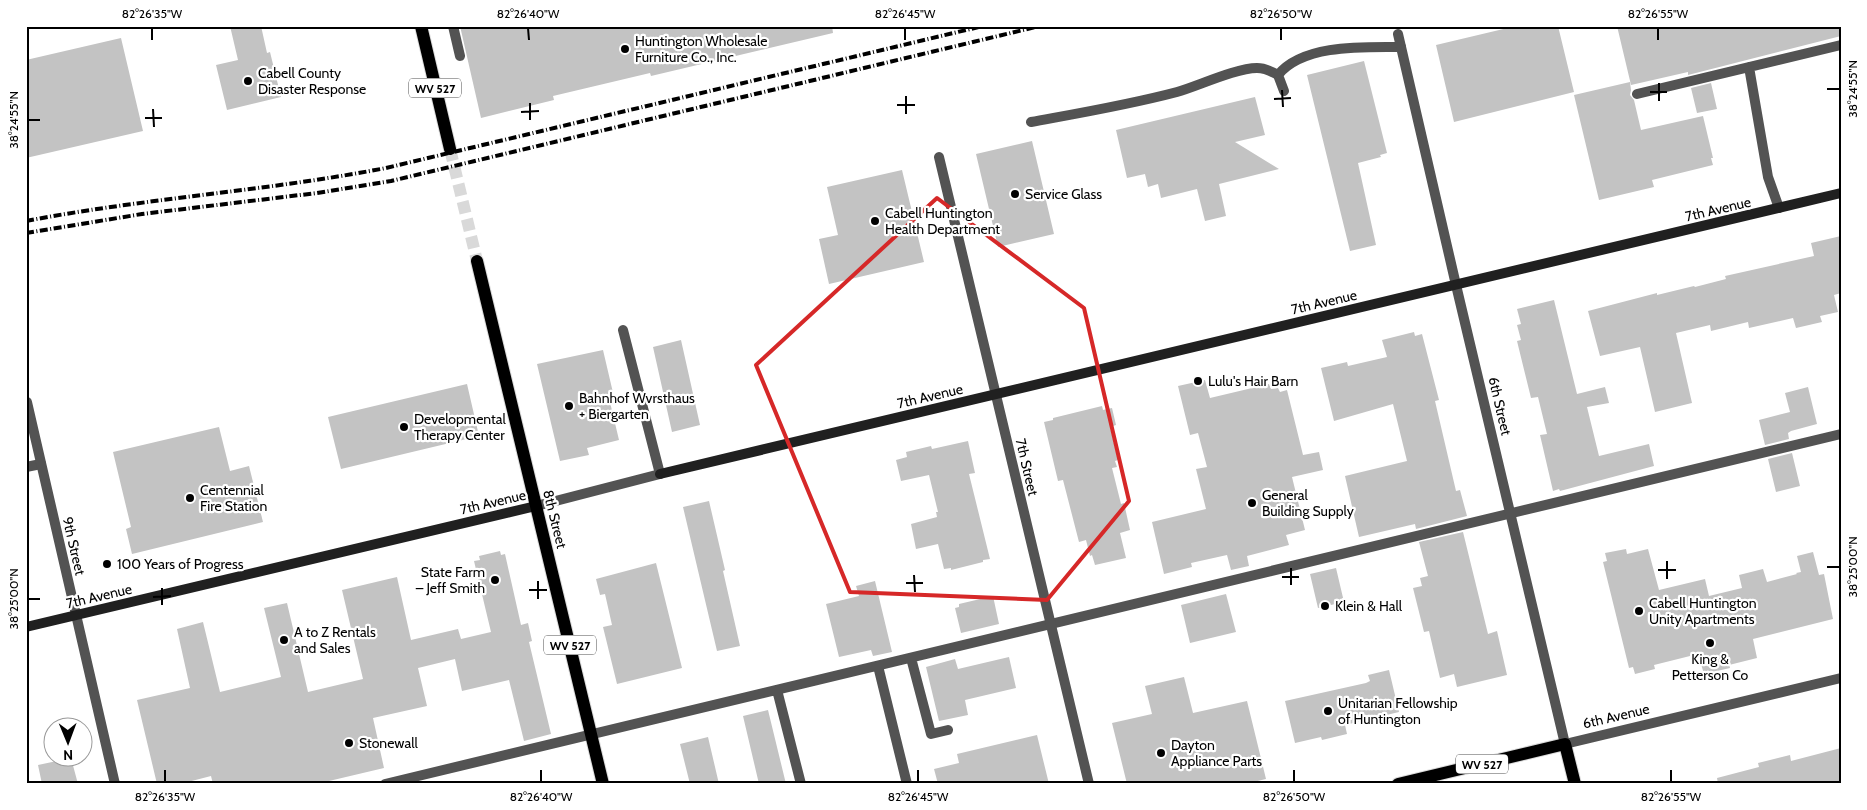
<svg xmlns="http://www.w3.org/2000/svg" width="1867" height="810" font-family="Cabin,sans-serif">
<rect width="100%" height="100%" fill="#fff"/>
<path fill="#c3c3c3" d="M 230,26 L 261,26 L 267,53 L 270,52 L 281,97 L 227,110 L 216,65 L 238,60 Z
M 460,26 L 832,26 L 833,33 L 651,76 L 650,73 L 553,96 L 554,100 L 481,118 Z
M 1516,26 L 1558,26 L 1574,92 L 1454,122 L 1436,45 Z
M 1617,26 L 1841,26 L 1841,36 L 1688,75 L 1688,72 L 1631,85 Z
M 121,38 L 143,131 L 26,158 L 26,60 Z
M 1364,61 L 1387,153 L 1380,155 L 1381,157 L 1358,163 L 1376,245 L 1350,251 L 1307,75 Z
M 1630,82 L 1631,90 L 1630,95 L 1634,100 L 1641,130 L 1703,116 L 1713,158 L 1711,158 L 1713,165 L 1652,180 L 1654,187 L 1599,200 L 1574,95 Z
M 1711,83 L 1717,109 L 1697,113 L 1691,88 Z
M 1255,97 L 1265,135 L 1235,142 L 1279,169 L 1219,184 L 1226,216 L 1205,221 L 1197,189 L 1161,198 L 1158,184 L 1148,187 L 1145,174 L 1127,178 L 1116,130 Z
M 1032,141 L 1054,234 L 998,247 L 976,154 Z
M 902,170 L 924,262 L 829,284 L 819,239 L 838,235 L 827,187 Z
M 1841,236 L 1841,293 L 1834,295 L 1838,312 L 1820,316 L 1822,322 L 1796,328 L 1793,318 L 1749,328 L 1748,322 L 1711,331 L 1710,325 L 1676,333 L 1692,403 L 1655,412 L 1640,347 L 1600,356 L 1588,311 L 1657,293 L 1657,295 L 1694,286 L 1695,287 L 1726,279 L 1725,276 L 1814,256 L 1811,243 Z
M 1554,300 L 1577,394 L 1605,387 L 1609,403 L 1587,407 L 1599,456 L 1649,444 L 1654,466 L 1560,491 L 1559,489 L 1553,491 L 1540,435 L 1547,434 L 1538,397 L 1531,398 L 1517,341 L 1521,340 L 1517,325 L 1521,324 L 1517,309 Z
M 1414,332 L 1415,336 L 1422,334 L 1439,400 L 1435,401 L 1456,491 L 1460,490 L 1467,516 L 1416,529 L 1415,524 L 1359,537 L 1345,476 L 1407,461 L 1393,404 L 1334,421 L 1321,368 L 1347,362 L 1348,366 L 1387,357 L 1382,340 Z
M 681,340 L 700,425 L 672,432 L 653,347 Z
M 603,350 L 614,397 L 609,398 L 619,440 L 587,448 L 589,455 L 560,461 L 537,364 Z
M 1205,380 L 1210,398 L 1269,384 L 1271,389 L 1278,388 L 1280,392 L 1287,390 L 1303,455 L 1319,452 L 1323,470 L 1292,477 L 1305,530 L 1286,535 L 1289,545 L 1247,556 L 1249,566 L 1231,570 L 1227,555 L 1191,563 L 1192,567 L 1164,574 L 1152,522 L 1206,509 L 1196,469 L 1207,467 L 1198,433 L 1190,435 L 1178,386 Z
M 467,384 L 479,436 L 341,469 L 328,417 Z
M 1808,387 L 1817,424 L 1791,431 L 1788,433 L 1789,439 L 1765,445 L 1759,420 L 1790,412 L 1785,393 Z
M 1102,406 L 1103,410 L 1112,408 L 1116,425 L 1110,427 L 1118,460 L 1115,461 L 1117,467 L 1112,468 L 1121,504 L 1124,503 L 1130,530 L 1120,533 L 1126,558 L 1095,565 L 1092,555 L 1090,556 L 1086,540 L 1079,542 L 1063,480 L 1058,481 L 1044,422 L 1053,420 L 1053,418 Z
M 219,427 L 230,471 L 249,466 L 263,522 L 132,554 L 126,529 L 131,527 L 113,452 Z
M 968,441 L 975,473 L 969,474 L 990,559 L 983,560 L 983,562 L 951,570 L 951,568 L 944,569 L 938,544 L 916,549 L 911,524 L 937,517 L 936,512 L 938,512 L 929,475 L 901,481 L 896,460 L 907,457 L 906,452 L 931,446 L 932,449 Z
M 1792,453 L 1800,486 L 1776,492 L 1768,459 Z
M 709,501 L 725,570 L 723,571 L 740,646 L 717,651 L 683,507 Z
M 1463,532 L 1488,634 L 1497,631 L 1507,675 L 1457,687 L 1454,674 L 1440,678 L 1429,631 L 1424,632 L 1413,588 L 1422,586 L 1420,578 L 1428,576 L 1419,542 Z
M 1626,549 L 1627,554 L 1648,549 L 1659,590 L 1705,579 L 1709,596 L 1742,588 L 1739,575 L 1763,569 L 1767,582 L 1797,574 L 1796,573 L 1801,572 L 1797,556 L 1813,552 L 1819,575 L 1824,574 L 1833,619 L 1753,639 L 1757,658 L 1729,665 L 1730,668 L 1704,674 L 1698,654 L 1654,665 L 1655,669 L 1635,674 L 1633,667 L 1629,668 L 1603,562 L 1607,561 L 1605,553 Z
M 500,551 L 501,555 L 505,554 L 521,625 L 528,623 L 532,641 L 529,642 L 551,734 L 524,741 L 509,680 L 462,691 L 455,659 L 418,668 L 427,706 L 373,718 L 384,768 L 329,781 L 330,784 L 213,784 L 211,776 L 180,784 L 157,784 L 137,700 L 190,688 L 177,629 L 203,622 L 220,692 L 281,677 L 264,608 L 287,603 L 308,692 L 363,679 L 342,590 L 397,577 L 411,640 L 458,629 L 461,639 L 491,632 L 474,561 L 480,560 L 479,556 Z
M 656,563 L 682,668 L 617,684 L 603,627 L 612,625 L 605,594 L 600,595 L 596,579 Z
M 1336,568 L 1344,602 L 1318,608 L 1310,574 Z
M 875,581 L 892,652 L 873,656 L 871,650 L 839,657 L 826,604 L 859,596 L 856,586 Z
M 1226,594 L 1236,632 L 1190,643 L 1181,605 Z
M 993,596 L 999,624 L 961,633 L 955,608 L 959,607 L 959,604 Z
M 1009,657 L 1016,688 L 965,700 L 968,715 L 939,721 L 926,667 L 955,659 L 958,669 Z
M 1389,670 L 1399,712 L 1345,725 L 1347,734 L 1322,740 L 1321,737 L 1295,743 L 1285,701 L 1366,683 L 1370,681 L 1368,675 Z
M 1184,677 L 1193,713 L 1247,701 L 1266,779 L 1245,784 L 1127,784 L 1112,723 L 1152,714 L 1145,686 Z
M 768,710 L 786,784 L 759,784 L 743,716 Z
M 1037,735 L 1049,784 L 938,784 L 934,769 L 959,763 L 957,754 Z
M 708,737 L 719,784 L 690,784 L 680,744 Z
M 1841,748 L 1841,784 L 1718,784 L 1717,778 L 1759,767 L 1758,763 L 1790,755 L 1791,761 Z
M 71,758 L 78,784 L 42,784 L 38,765 Z"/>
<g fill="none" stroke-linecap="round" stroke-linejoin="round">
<path stroke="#d9d9d9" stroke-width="12" stroke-dasharray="12 6" stroke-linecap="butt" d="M 450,149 L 477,261"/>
<g stroke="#dbdbdb" stroke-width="14">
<path id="primary" d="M 421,26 L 450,149
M 477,261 L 603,784
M 1398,784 L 1565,744 L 1575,784"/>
</g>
<path stroke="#535353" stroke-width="10" d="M 453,26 L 460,56
M 1749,67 L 1768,177 L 1779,208
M 1284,91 L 1278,75 C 1303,44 1364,47 1401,47
M 1637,94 L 1841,45
M 1031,122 C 1080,113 1128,105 1177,92 C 1198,86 1236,68 1257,68 C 1265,68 1271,71 1278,75
M 623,330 L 660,474
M 26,467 L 41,464
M 911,658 L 931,734 L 948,730
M 878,666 L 907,784
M 777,690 L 801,784
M 385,784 L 1841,434"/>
<path stroke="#535353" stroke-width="10" d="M 1398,34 L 1456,285 L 1565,744 L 1841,678
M 939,157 L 1089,784
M 27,402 L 115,784
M 536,506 L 660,474"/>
<path stroke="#202020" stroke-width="10" d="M 660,474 L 1841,193
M 26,627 L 536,506"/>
<use href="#primary" stroke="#000" stroke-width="12"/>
<path stroke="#000" stroke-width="4" stroke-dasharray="8 2.5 1 2.5" stroke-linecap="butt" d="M 26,221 C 146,198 267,191 386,168 L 983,26
M 26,233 L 142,214 L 317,193 L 391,181 L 1040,26"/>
</g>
<path fill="none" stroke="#d62828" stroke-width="4" stroke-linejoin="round" d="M 937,198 L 1084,308 L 1129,501 L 1047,600 L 850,592 L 756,365 Z"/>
<path fill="none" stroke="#000" stroke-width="2" d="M 152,28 L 152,40M 528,28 L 529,40M 905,28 L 905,40M 1281,28 L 1281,40M 1658,28 L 1658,40M 1659,83 L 1659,101M 1827,89 L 1840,89M 1282,90 L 1283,107M 1650,92 L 1667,92M 906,96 L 906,114M 1274,99 L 1291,98M 530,103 L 530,120M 897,105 L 915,105M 153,109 L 154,127M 521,112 L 539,111M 145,118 L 162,118M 28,120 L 40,120M 1667,561 L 1667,579M 1827,567 L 1840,567M 1291,568 L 1291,585M 1658,570 L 1676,570M 914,575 L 915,592M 1282,577 L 1299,577M 538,581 L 538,599M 906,583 L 923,583M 162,588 L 162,605M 529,590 L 547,590M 153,597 L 171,596M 28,599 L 40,599M 165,770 L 165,782M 541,770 L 541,782M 918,770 L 918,782M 1294,770 L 1294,782M 1671,770 L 1671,782"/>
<g fill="#000" stroke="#fff" stroke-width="2">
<circle cx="625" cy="49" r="5"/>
<circle cx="248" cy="81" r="5"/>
<circle cx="1015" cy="194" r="5"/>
<circle cx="875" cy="221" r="5"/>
<circle cx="1198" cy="381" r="5"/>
<circle cx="569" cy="406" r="5"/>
<circle cx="404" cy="427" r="5"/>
<circle cx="190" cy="498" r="5"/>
<circle cx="1252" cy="503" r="5"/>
<circle cx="107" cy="564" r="5"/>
<circle cx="495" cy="580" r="5"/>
<circle cx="1325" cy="606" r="5"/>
<circle cx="1639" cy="611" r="5"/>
<circle cx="284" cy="640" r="5"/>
<circle cx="1710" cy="643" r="5"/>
<circle cx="1328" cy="711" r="5"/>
<circle cx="349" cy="743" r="5"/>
<circle cx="1161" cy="753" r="5"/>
</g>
<g text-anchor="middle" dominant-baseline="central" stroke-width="4.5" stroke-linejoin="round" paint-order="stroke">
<g fill="#fff" stroke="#4c4c4c" stroke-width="1">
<rect x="409" y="78.5" width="52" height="19" rx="4"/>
<rect x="544" y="635.5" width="52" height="19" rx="4"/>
<rect x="1456" y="754.5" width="52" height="19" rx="4"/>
</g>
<g font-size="12" font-weight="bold" fill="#000">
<text x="435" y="88">WV 527</text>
<text x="570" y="645">WV 527</text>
<text x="1482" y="764">WV 527</text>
</g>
<g font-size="14" fill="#000" stroke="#fff" text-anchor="start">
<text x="635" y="41">Huntington Wholesale<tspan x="635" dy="16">Furniture Co., Inc.</tspan></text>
<text x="258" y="73">Cabell County<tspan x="258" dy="16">Disaster Response</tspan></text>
<text x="1025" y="194">Service Glass</text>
<text x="885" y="213">Cabell Huntington<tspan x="885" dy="16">Health Department</tspan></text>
<text x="1208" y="381">Lulu's Hair Barn</text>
<text x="579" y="398">Bahnhof Wvrsthaus<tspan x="579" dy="16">+ Biergarten</tspan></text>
<text x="414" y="419">Developmental<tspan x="414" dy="16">Therapy Center</tspan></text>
<text x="200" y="490">Centennial<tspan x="200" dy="16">Fire Station</tspan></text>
<text x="1262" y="495">General<tspan x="1262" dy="16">Building Supply</tspan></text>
<text x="117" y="564">100 Years of Progress</text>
<text x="485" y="572" text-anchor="end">State Farm<tspan x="485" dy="16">– Jeff Smith</tspan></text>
<text x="1649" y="603">Cabell Huntington<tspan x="1649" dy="16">Unity Apartments</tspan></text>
<text x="1335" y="606">Klein &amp; Hall</text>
<text x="294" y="632">A to Z Rentals<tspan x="294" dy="16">and Sales</tspan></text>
<text x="1710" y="659" text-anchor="middle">King &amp;<tspan x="1710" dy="16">Petterson Co</tspan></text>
<text x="1338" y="703">Unitarian Fellowship<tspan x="1338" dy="16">of Huntington</tspan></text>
<text x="359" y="743">Stonewall</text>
<text x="1171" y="745">Dayton<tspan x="1171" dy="16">Appliance Parts</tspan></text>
</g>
<g font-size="14" fill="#000" stroke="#fff">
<text transform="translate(1718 209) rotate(-13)">7th Avenue</text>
<text transform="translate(1324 302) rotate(-13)">7th Avenue</text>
<text transform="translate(930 396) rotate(-13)">7th Avenue</text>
<text transform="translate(1500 406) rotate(77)">6th Street</text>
<text transform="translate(1027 467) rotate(77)">7th Street</text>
<text transform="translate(493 502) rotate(-13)">7th Avenue</text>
<text transform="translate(555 519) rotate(76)">8th Street</text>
<text transform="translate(74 546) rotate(77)">9th Street</text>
<text transform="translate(99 596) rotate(-13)">7th Avenue</text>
<text transform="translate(1616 716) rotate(-13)">6th Avenue</text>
</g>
</g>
<rect width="1867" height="810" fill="none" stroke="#ffffff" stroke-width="55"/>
<g transform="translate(68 742) rotate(179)"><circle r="24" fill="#ffffff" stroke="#999999"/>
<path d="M0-4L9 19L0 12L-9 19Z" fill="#000000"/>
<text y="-8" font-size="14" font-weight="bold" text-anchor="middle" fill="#000000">N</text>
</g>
<rect x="28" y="28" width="1812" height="754" fill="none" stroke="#000" stroke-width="2"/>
<g font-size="12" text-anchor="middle" fill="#000">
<text x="152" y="18">82°26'35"W</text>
<text x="528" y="18">82°26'40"W</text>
<text x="905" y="18">82°26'45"W</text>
<text x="1281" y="18">82°26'50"W</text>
<text x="1658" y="18">82°26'55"W</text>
<text transform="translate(1853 89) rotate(-90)" y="4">38°24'55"N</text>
<text transform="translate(14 120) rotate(-90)" y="4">38°24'55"N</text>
<text transform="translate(1853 567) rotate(-90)" y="4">38°25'00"N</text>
<text transform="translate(14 599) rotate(-90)" y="4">38°25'00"N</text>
<text x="165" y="801">82°26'35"W</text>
<text x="541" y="801">82°26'40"W</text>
<text x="918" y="801">82°26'45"W</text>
<text x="1294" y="801">82°26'50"W</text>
<text x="1671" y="801">82°26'55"W</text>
</g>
</svg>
